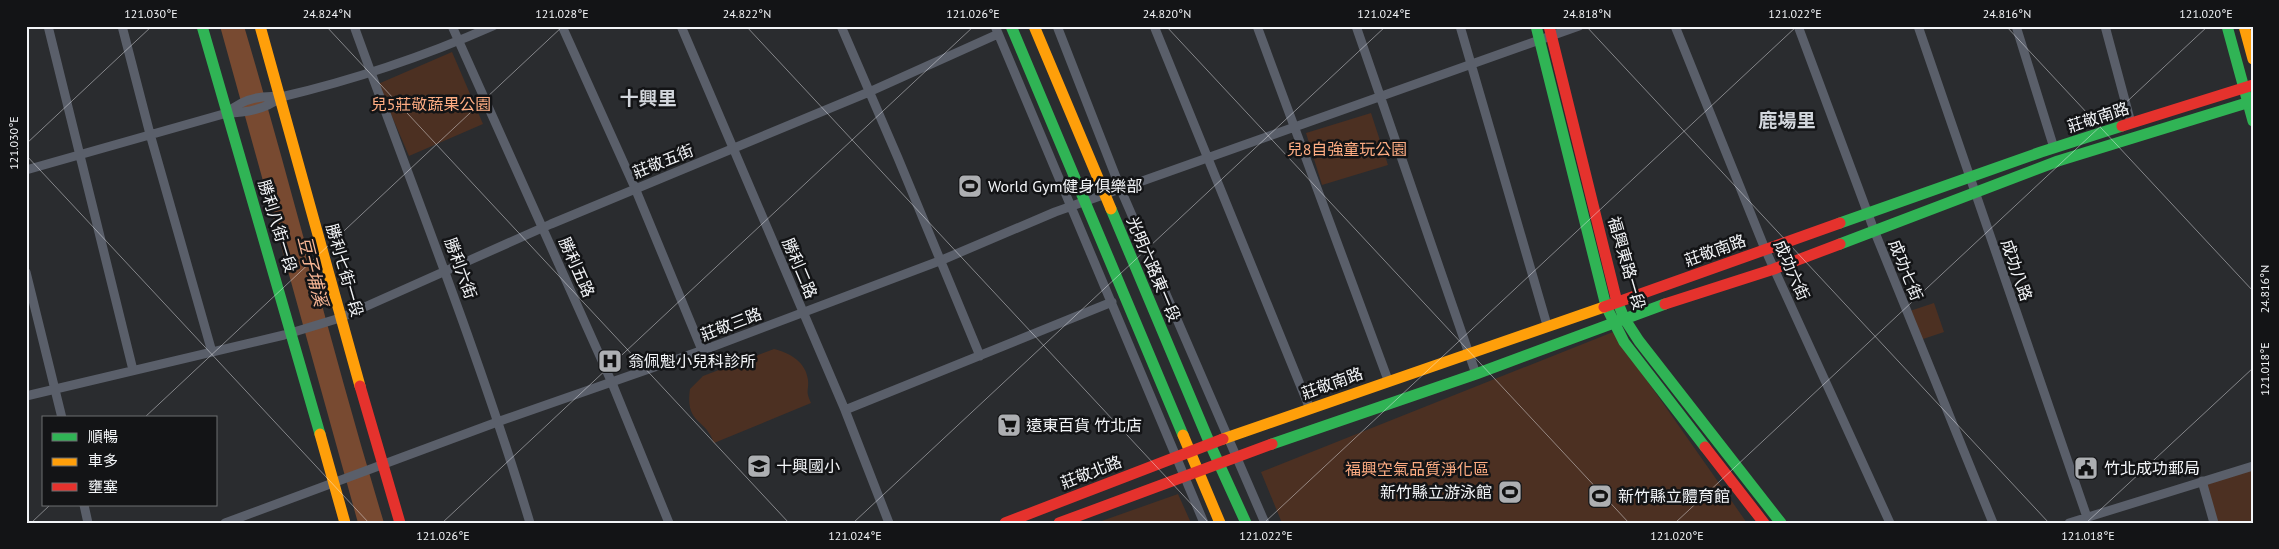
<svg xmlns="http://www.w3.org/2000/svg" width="2279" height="549" font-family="'PT Sans','Noto Sans TC',sans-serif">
<rect width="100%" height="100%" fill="#2a2c2f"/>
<path fill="#4c3022" d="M 452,52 L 483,124 L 409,156 L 378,84 Z
M 1371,113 L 1388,165 L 1322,185 L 1306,133 Z
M 1934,303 L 1944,332 L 1920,340 L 1910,311 Z
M 1613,332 L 1747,523 L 1282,523 L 1261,472 Z
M 774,349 C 790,353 806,362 808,380 C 809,392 805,390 811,403 L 714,443 C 705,417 685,425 690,389 L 703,376 Z
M 2253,466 L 2253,523 L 2214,523 L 2202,481 Z
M 1178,494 L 1191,523 L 1096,523 Z"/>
<path fill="#784a31" d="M 220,26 L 244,26 C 293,191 334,358 384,523 L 358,523 Z"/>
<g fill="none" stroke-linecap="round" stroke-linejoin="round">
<path stroke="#5a5f6a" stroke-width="9" d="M 48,26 L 133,370
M 122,26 L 150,134 L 212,352
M 354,26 C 414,192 479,354 530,523
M 452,26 L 612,383 L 669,523
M 562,26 L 635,188 L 702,350
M 681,26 L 845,410 L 889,523
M 841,26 L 898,158 L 980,356
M 995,26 L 1204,523
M 1057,26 L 1121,190 L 1265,523
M 1154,26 L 1310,409
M 1257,26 L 1388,380
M 1356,26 L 1476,374
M 1460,26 L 1547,325
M 1675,26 L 1765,249 L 1890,523
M 1798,26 L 1874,230 L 1993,523
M 1918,26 L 2089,523
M 2016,26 L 2054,148
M 2105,26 L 2131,123
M 227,113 C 242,99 262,95 281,97 C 354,80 425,56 493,26
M 26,170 L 227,113 C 246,113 266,109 281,97
M 26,272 L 62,418
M 26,396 L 284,335 L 340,318 L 551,224 L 869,92 L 998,34
M 845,410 L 1112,302
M 2202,481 L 2214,523
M 84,505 L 88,523
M 225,523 L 500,421 L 709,348 L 942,260 L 1055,212 L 1579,26
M 2069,523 L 2253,466"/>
<path stroke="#30b455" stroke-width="11" d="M 202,26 L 320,434
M 1011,26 L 1183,435
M 1536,26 L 1606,306 L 1624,342 L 1705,447
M 2227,26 L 2253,121
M 1111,209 L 1210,444 L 1246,523
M 1840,223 L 2041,152 L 2122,126
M 1840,244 L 2058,161 L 2253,101
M 1616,298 L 1624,318 L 1639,341 L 1781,523
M 1272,444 L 1476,374 L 1665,304"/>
<path stroke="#ff9f0a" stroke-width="11" d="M 260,26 L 360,386
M 1034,26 L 1111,209
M 2244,26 L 2253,59
M 320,434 L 345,523
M 1183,435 L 1220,523
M 1223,439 L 1604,307"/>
<path stroke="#e5322d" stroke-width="11" d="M 1549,26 L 1616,298
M 2122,126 L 2253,85
M 1665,304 L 1774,269 L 1840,244
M 1604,307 L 1840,223
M 360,386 L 400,523
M 1705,447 L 1764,523
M 1005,523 L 1223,439
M 1059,523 L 1272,444"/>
</g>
<path fill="none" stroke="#f3f5f8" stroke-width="1" stroke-opacity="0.45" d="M 326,26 L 789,523M 746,26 L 1209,523M 1166,26 L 1629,523M 1586,26 L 2049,523M 2006,26 L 2253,291M 26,144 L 152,26M 26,155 L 369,523M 144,418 L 563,26M 31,523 L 50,505M 442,523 L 974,26M 853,523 L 1386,26M 1264,523 L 1797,26M 1675,523 L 2208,26M 2086,523 L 2253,368"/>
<defs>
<g id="stadium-square" transform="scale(1.25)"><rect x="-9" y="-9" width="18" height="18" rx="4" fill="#adafb2" stroke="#131416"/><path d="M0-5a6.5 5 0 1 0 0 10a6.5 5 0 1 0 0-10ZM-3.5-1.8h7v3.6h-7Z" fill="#111"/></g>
<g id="hospital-square" transform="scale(1.25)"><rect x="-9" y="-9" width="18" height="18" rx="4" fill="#adafb2" stroke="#131416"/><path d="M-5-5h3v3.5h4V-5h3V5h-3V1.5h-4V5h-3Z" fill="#111"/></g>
<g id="supermarket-square" transform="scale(1.25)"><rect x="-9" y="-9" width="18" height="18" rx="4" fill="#adafb2" stroke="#131416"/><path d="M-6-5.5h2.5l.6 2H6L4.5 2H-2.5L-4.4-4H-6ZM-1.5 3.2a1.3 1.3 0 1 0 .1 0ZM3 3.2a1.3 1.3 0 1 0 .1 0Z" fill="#111"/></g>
<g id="school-square" transform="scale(1.25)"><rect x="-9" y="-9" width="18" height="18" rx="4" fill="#adafb2" stroke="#131416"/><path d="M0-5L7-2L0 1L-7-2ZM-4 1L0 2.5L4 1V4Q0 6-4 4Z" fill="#111"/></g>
<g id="civic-square" transform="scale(1.25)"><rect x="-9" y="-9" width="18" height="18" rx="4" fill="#adafb2" stroke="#131416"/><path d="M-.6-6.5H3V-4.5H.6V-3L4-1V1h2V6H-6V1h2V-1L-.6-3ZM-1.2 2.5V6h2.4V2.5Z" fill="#111"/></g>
</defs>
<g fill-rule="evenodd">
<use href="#stadium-square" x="970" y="186"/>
<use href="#hospital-square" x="610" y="361"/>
<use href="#supermarket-square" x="1009" y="425"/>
<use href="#school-square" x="759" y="466"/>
<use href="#civic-square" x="2086" y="468"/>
<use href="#stadium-square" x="1510" y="492"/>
<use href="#stadium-square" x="1600" y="496"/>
</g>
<g text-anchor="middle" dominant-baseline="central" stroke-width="5" stroke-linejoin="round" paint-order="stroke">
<g font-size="16" fill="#fdac82" stroke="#131416">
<text x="431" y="104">兒5莊敬蔬果公園</text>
<text x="1347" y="149">兒8自強童玩公園</text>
<text x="1417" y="469">福興空氣品質淨化區</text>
</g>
<g font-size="16" fill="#f3f5f8" stroke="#131416">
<text transform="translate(2098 117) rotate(-18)">莊敬南路</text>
<text transform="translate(663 161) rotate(-22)">莊敬五街</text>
<text transform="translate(278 226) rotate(73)">勝利八街一段</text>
<text transform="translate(1715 250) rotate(-20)">莊敬南路</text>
<text transform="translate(1627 263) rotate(74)">福興東路一段</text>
<text transform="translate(577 267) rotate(66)">勝利五路</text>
<text transform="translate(461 268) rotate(70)">勝利六街</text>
<text transform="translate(800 268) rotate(67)">勝利二路</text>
<text transform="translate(1154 269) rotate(67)">光明六路東一段</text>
<text transform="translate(345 270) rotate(74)">勝利七街一段</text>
<text transform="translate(1792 270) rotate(66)">成功六街</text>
<text transform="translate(1906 270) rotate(68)">成功七街</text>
<text transform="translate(2017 270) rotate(71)">成功八路</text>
<text transform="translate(731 324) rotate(-21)">莊敬三路</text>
<text transform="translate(1332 383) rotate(-20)">莊敬南路</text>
<text transform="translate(1091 472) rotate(-21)">莊敬北路</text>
</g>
<g font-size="16" fill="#f3f5f8" stroke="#131416" text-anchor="start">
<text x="988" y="186">World Gym健身俱樂部</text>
<text x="628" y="361">翁佩魁小兒科診所</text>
<text x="1026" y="425">遠東百貨 竹北店</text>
<text x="776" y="466">十興國小</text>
<text x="2104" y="468">竹北成功郵局</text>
<text x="1492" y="492" text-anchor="end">新竹縣立游泳館</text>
<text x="1618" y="496">新竹縣立體育館</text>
</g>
<g font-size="18" font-style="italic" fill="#f7b695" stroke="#131416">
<text transform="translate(313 271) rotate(76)">豆子埔溪</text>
</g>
<g font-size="19" font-weight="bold" fill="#d3d7dd" stroke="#131416">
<text x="648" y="98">十興里</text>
<text x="1787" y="120">鹿場里</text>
</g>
</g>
<rect width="2279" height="549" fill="none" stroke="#131416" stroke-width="55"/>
<rect x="42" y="416" width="175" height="90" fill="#131416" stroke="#6d6e70"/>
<rect x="52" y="433" width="25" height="8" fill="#30b455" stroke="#6d6e70"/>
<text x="88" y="442" font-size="15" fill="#f3f5f8">順暢</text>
<rect x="52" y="458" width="25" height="8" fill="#ff9f0a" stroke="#6d6e70"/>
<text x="88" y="466" font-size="15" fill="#f3f5f8">車多</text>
<rect x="52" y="483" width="25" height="8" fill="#e5322d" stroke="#6d6e70"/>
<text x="88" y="492" font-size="15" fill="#f3f5f8">壅塞</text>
<rect x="28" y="28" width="2224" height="494" fill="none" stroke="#f3f5f8" stroke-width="2"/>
<g font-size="12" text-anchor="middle" fill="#f3f5f8">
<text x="151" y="18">121.030°E</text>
<text x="327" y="18">24.824°N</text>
<text x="562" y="18">121.028°E</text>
<text x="747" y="18">24.822°N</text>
<text x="973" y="18">121.026°E</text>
<text x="1167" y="18">24.820°N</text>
<text x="1384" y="18">121.024°E</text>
<text x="1587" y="18">24.818°N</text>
<text x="1795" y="18">121.022°E</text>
<text x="2007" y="18">24.816°N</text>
<text x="2206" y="18">121.020°E</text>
<text transform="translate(14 143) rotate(-90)" y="4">121.030°E</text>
<text transform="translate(2265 289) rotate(-90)" y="4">24.816°N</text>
<text transform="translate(2265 369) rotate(-90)" y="4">121.018°E</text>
<text x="443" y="540">121.026°E</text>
<text x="855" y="540">121.024°E</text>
<text x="1266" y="540">121.022°E</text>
<text x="1677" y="540">121.020°E</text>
<text x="2088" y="540">121.018°E</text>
</g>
</svg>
